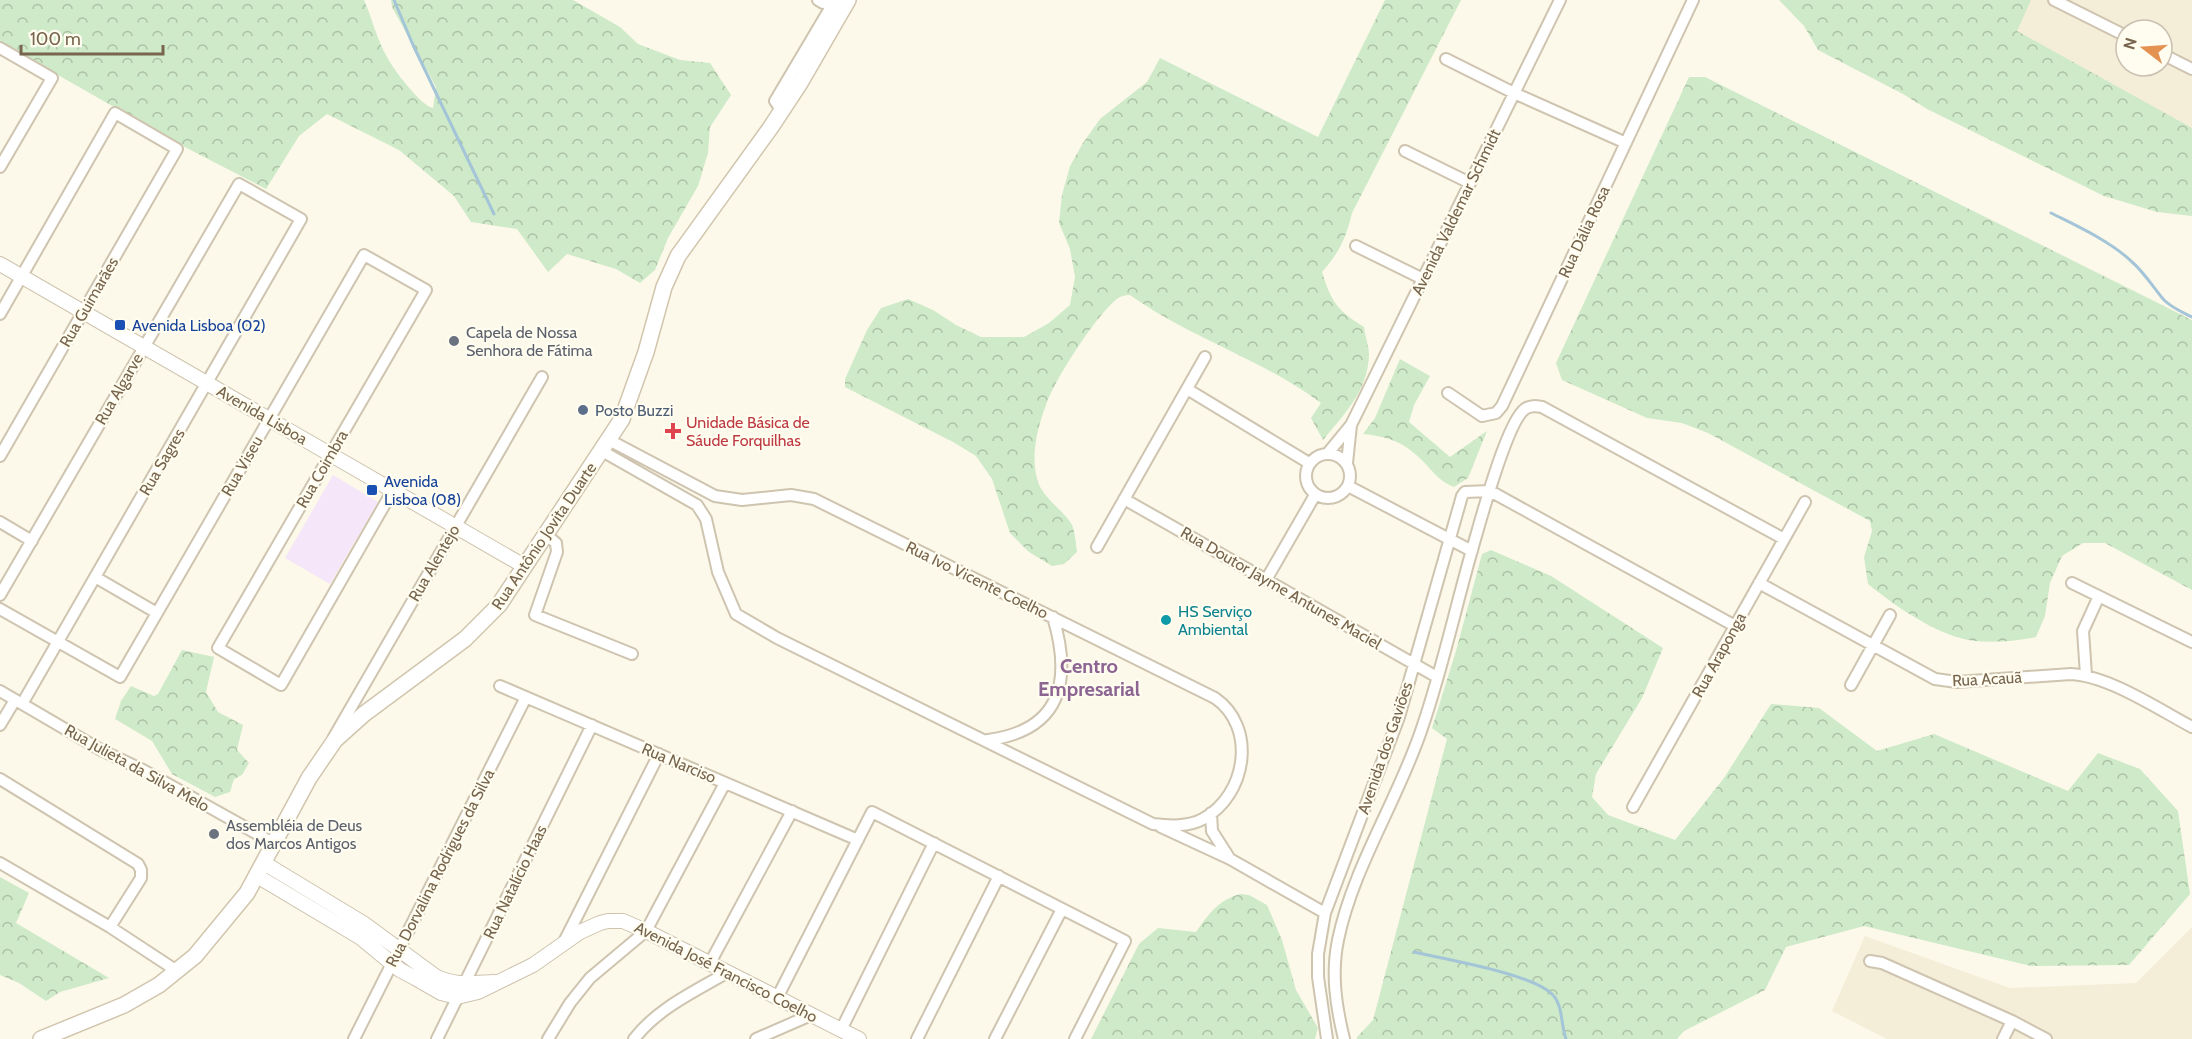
<svg xmlns="http://www.w3.org/2000/svg" width="2192" height="1039" font-family="Cabin,sans-serif">
<defs>
<pattern id="forest-crowns" width="20" height="18" patternUnits="userSpaceOnUse" patternTransform="scale(1.5)"><rect width="20" height="18" fill="#ceeac8"/><path d="M2 6a3 3 0 1 1 6 0M12 15a3 3 0 1 1 6 0" fill="none" stroke="#acc1a5"/></pattern>
</defs>
<rect width="100%" height="100%" fill="#fcf9ea"/>
<path fill="#f4edd8" fill-rule="evenodd" d="M 1913,0 L 2192,0 L 2192,143 ZM 2126,30 L 2162,30 L 2162,66 L 2126,66 Z
M 2192,927 L 2192,1039 L 1887,1039 L 1832,1011 L 1865,936 L 2010,988 L 2136,983 Z"/>
<path fill="#f6e6f9" d="M 333,475 L 378,502 L 330,584 L 285,558 Z"/>
<path fill="url(#forest-crowns)" d="M 0,0 L 364,0 C 372,18 377,40 387,57 C 393,69 421,106 433,108 L 436,87 L 392,7 L 391,0 L 573,0 L 620,27 L 638,44 L 680,60 L 710,63 L 731,95 L 710,127 L 708,153 L 698,186 L 668,238 L 655,270 L 640,283 L 616,269 L 567,254 L 548,272 L 517,229 L 471,222 L 454,196 L 399,150 L 327,114 L 299,136 L 266,189 L 179,144 L 0,42 Z
M 1385,0 L 1461,0 L 1352,213 C 1346,238 1339,253 1322,272 C 1331,302 1338,311 1364,327 C 1365,336 1369,346 1369,355 C 1368,390 1344,415 1323,440 L 1311,418 L 1321,403 C 1262,359 1190,338 1130,295 C 1126,295 1121,296 1118,298 C 1096,315 1055,379 1046,405 C 1037,429 1030,457 1038,482 C 1044,499 1065,512 1072,525 C 1075,532 1076,544 1077,552 L 1064,564 L 1052,566 L 1029,552 L 1010,533 L 992,479 L 976,456 L 953,442 L 845,387 L 845,379 L 867,330 L 881,308 L 908,299 L 933,310 L 956,325 L 981,337 L 1024,337 L 1049,323 L 1070,305 L 1075,277 L 1070,249 L 1059,223 L 1062,195 L 1070,166 L 1083,143 L 1100,119 L 1147,82 L 1160,58 L 1318,137 Z
M 1779,0 L 2031,0 L 2017,31 L 2192,128 L 2192,216 L 2157,212 L 2104,196 L 1927,109 L 1903,94 L 1818,50 L 1804,26 Z
M 1689,77 L 1705,77 L 2192,320 L 2192,590 L 2105,543 L 2083,543 L 2062,556 L 2050,583 L 2045,616 L 2036,637 C 2016,641 1995,643 1975,641 C 1939,637 1895,606 1868,584 L 1864,557 L 1872,531 L 1870,521 L 1708,433 L 1682,423 L 1647,418 L 1562,380 L 1556,363 Z
M 1400,359 L 1430,376 L 1414,405 L 1409,422 L 1450,457 L 1487,431 L 1468,478 L 1454,487 C 1436,480 1429,465 1415,454 C 1400,440 1382,436 1363,434 L 1375,418 Z
M 1491,550 L 1551,576 L 1663,648 L 1642,698 L 1596,774 L 1592,797 L 1608,815 L 1675,840 L 1724,778 L 1771,704 L 1819,708 L 1877,751 L 1934,734 L 2068,791 L 2098,753 L 2140,769 L 2178,811 L 2190,894 L 2129,965 L 2031,966 L 1864,926 L 1786,947 L 1765,990 L 1684,1031 L 1677,1039 L 1357,1039 L 1357,1037 L 1373,1020 L 1447,739 L 1432,728 L 1456,651 L 1482,554 Z
M 182,650 L 214,657 L 206,692 L 218,712 L 243,725 L 237,750 L 249,763 L 242,775 L 234,779 L 230,792 L 215,797 L 172,774 L 152,741 L 115,719 L 121,701 L 131,686 L 154,696 L 158,694 Z
M 0,877 L 29,893 L 16,923 L 109,978 L 60,992 L 46,1001 L 19,983 L 0,975 Z
M 1241,894 L 1249,895 L 1267,905 L 1282,940 L 1296,990 L 1318,1028 L 1315,1039 L 1091,1039 L 1139,944 L 1158,928 L 1196,932 C 1208,915 1219,899 1241,894 Z"/>
<g fill="none" stroke-linecap="round" stroke-linejoin="round">
<path stroke="#a4c4d8" stroke-width="3" d="M 394,0 L 413,45 L 494,214
M 2051,213 C 2077,226 2110,241 2131,261 C 2144,272 2153,287 2164,300 C 2172,308 2182,312 2192,317
M 1414,952 C 1444,959 1534,974 1553,995 C 1563,1006 1561,1026 1566,1039"/>
<g stroke="#cec4af" stroke-width="14">
<path id="minor" d="M 818,0 L 823,3 L 835,0
M 2054,0 L 2126,36
M 0,48 L 52,78 L 0,167
M 2162,54 L 2192,69
M 1446,59 L 1514,93 L 1626,143
M 782,111 L 775,101 L 835,0
M 1405,151 L 1470,183
M 1356,246 L 1423,279
M 0,314 L 115,113 L 177,149 L 0,456
M 1187,389 L 1309,463
M 1448,393 L 1482,416 L 1496,413 L 1502,406 L 1693,0
M 602,451 L 697,505 L 706,519 L 718,572 L 736,614 L 777,638 L 1153,824 C 1170,826 1188,827 1203,819 C 1247,795 1257,727 1215,698 L 814,499 L 791,495 L 742,500 L 715,496 L 609,440
M 1328,453 L 1351,425 L 1560,0
M1306 476a22 22 0 1 1 44 0a22 22 0 1 1-44 0Z
M 1347,463 L 1351,425
M 1348,486 L 1472,551
M 1124,499 L 1437,677
M 0,522 L 32,541
M 545,534 L 556,543 L 557,552 L 535,615 L 632,654
M 1097,547 L 1205,357
M 95,577 L 157,613
M 1266,580 L 1315,495
M 1759,583 L 1935,679 L 1957,682 L 2071,674 C 2109,676 2158,709 2192,727
M 2072,583 L 2192,642
M 0,595 L 239,184 L 301,219 L 22,704
M 0,609 L 120,677 L 364,255 L 426,290 L 218,648 L 281,685 L 393,490
M 2086,675 L 2083,631 L 2099,596
M 1851,685 L 1890,615
M 500,686 L 858,840
M 0,691 L 101,750 L 143,770 L 275,844
M 0,725 L 15,700
M 334,737 L 542,377
M 988,740 C 1062,730 1072,680 1053,617
M 0,779 L 138,864 L 141,870 L 141,878 L 110,927
M 1633,807 L 1805,502
M 1211,813 L 1212,831 L 1228,856
M 1161,827 L 1230,859 L 1325,913
M 0,863 L 110,927 L 177,971
M 564,942 L 659,754
M 1870,961 L 1882,963 L 2012,1021 L 2046,1039
M 710,963 L 792,811
M 777,998 L 872,812 L 1125,941 L 1075,1039
M 841,1030 L 934,843
M 354,1039 L 526,697
M 437,1039 L 592,725
M 548,1039 L 570,1003 L 590,978 L 646,931 L 725,783
M 634,1039 C 658,1008 694,992 728,972
M 756,1039 L 811,1015
M 917,1039 L 999,876
M 995,1039 L 1062,909
M 1327,1039 L 1318,977 L 1318,954 L 1325,913 L 1399,717 L 1462,496 L 1465,492 L 1490,491 L 1735,626
M 1344,1039 C 1336,1006 1331,974 1338,940 C 1353,867 1399,798 1422,728 C 1441,673 1454,614 1470,557 C 1478,530 1506,422 1525,409 C 1530,405 1536,406 1542,407 L 1784,539
M 2003,1039 L 2012,1021"/>
</g>
<g stroke="#cec4af" stroke-width="16">
<path id="tertiary" d="M 0,264 L 524,566
M 264,863 L 363,923 L 435,976 C 454,986 472,983 494,982
M 257,876 L 361,938 L 400,970 L 415,978 L 441,993 L 457,997 L 478,992 L 533,965 L 580,932 L 600,923 L 608,921 L 623,921 L 646,931 L 859,1039"/>
</g>
<g stroke="#d1c5ad" stroke-width="18">
<path id="secondary" d="M 41,1039 L 124,1005 L 159,985 L 195,956 L 247,893 L 309,778 L 335,740 L 364,714 L 465,639 L 499,605 L 622,419 L 646,352 L 664,287 L 678,256 L 771,127 L 800,83 L 848,0"/>
</g>
<use href="#minor" stroke="#fff" stroke-width="10"/>
<use href="#tertiary" stroke="#fff" stroke-width="14"/>
<use href="#secondary" stroke="#fff" stroke-width="15"/>
</g>
<g fill="#1a4fb4" stroke="#fffcf0" stroke-width="2">
<rect x="114" y="319" width="12" height="12" rx="3"/>
<rect x="366" y="484" width="12" height="12" rx="3"/>
</g>
<g fill="#6b7280" stroke="#fffcf0" stroke-width="2">
<circle cx="454" cy="341" r="6"/>
<circle cx="214" cy="834" r="6"/>
</g>
<circle fill="#5c6f8a" stroke="#fffcf0" stroke-width="2" cx="583" cy="410" r="6"/>
<path fill="#e0444e" stroke="#fffcf0" stroke-width="2" d="M670 422h6v6h6v6h-6v6h-6v-6h-6v-6h6z"/>
<circle fill="#0f9aa8" stroke="#fffcf0" stroke-width="2" cx="1166" cy="620" r="6"/>
<g text-anchor="middle" dominant-baseline="central" stroke-width="4.5" stroke-linejoin="round" paint-order="stroke">
<g font-size="16" fill="#77654d" stroke="#fffcf0">
<text transform="translate(1456 212) rotate(-64)">Avenida Valdemar Schmidt</text>
<text transform="translate(1584 232) rotate(-65)">Rua Dália Rosa</text>
<text transform="translate(89 302) rotate(-60)">Rua Guimarães</text>
<text transform="translate(119 389) rotate(-60)">Rua Algarve</text>
<text transform="translate(262 415) rotate(30)">Avenida Lisboa</text>
<text transform="translate(162 462) rotate(-60)">Rua Sagres</text>
<text transform="translate(242 466) rotate(-60)">Rua Viseu</text>
<text transform="translate(322 469) rotate(-60)">Rua Coimbra</text>
<text transform="translate(544 536) rotate(-56)">Rua Antônio Jovita Duarte</text>
<text transform="translate(434 563) rotate(-60)">Rua Alentejo</text>
<text transform="translate(977 580) rotate(26)">Rua Ivo Vicente Coelho</text>
<text transform="translate(1281 588) rotate(30)">Rua Doutor Jayme Antunes Maciel</text>
<text transform="translate(1719 655) rotate(-61)">Rua Araponga</text>
<text transform="translate(1987 679) rotate(-3)">Rua Acauã</text>
<text transform="translate(1385 748) rotate(-71)">Avenida dos Gaviões</text>
<text transform="translate(679 763) rotate(23)">Rua Narciso</text>
<text transform="translate(137 768) rotate(29)">Rua Julieta da Silva Melo</text>
<text transform="translate(440 868) rotate(-63)">Rua Dorvalina Rodrigues da Silva</text>
<text transform="translate(515 882) rotate(-64)">Rua Natalício Haas</text>
<text transform="translate(726 972) rotate(27)">Avenida José Francisco Coelho</text>
</g>
<g font-size="16" fill="#164399" stroke="#fffcf0" text-anchor="start">
<text x="132" y="325">Avenida Lisboa (02)</text>
<text x="384" y="481">Avenida<tspan x="384" dy="18">Lisboa (08)</tspan></text>
</g>
<g font-size="16" fill="#5b616d" stroke="#fffcf0" text-anchor="start">
<text x="466" y="332">Capela de Nossa<tspan x="466" dy="18">Senhora de Fátima</tspan></text>
<text x="226" y="825">Assembléia de Deus<tspan x="226" dy="18">dos Marcos Antigos</tspan></text>
</g>
<g font-size="16" fill="#4e5e75" stroke="#fffcf0" text-anchor="start">
<text x="595" y="410">Posto Buzzi</text>
</g>
<g font-size="16" fill="#be3a42" stroke="#fffcf0" text-anchor="start">
<text x="686" y="422">Unidade Básica de<tspan x="686" dy="18">Sáude Forquilhas</tspan></text>
</g>
<g font-size="16" fill="#0d838f" stroke="#fffcf0" text-anchor="start">
<text x="1178" y="611">HS Serviço<tspan x="1178" dy="18">Ambiental</tspan></text>
</g>
<g font-size="20" font-weight="bold" fill="#8d6592" stroke="#fffcf0">
<text x="1089" y="666">Centro<tspan x="1089" dy="23">Empresarial</tspan></text>
</g>
</g>
<g transform="translate(2144 48) rotate(287)"><circle r="28" fill="#fffcf0" stroke="#c9c0af" stroke-width="1.5"/>
<path d="M0-4.5L10 22L0 15L-10 22Z" fill="#e39252"/>
<text y="-9" font-size="16" font-weight="bold" text-anchor="middle" fill="#77654d">N</text>
</g>
<path d="M21 45v9h142v-9" fill="none" stroke="#77654d" stroke-width="3"/>
<text x="30" y="45" font-size="18" fill="#77654d" stroke="#fffcf0" stroke-width="4.5" paint-order="stroke">100 m</text>
</svg>
